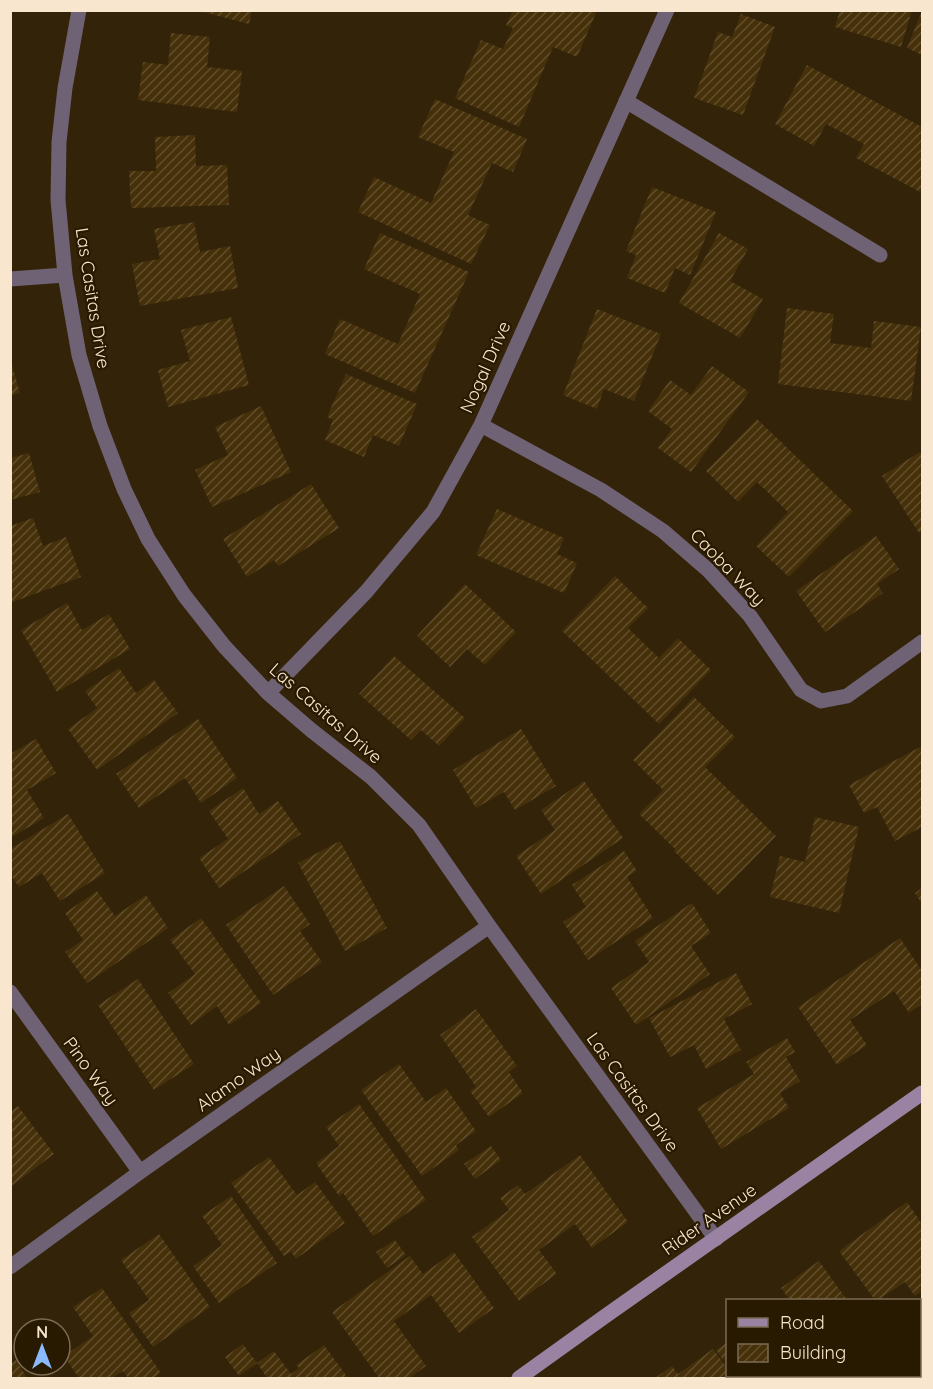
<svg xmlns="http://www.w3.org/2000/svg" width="933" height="1389" font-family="Quicksand,sans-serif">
<defs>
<pattern id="building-hatch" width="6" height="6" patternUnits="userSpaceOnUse" patternTransform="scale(1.5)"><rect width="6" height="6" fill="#46300a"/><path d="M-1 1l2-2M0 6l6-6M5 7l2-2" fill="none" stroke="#614e2c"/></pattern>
</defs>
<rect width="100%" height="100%" fill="#322309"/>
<path fill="url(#building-hatch)" d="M 196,10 L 252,10 L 249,24 Z
M 513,10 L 590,10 L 596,13 L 577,57 L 553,47 L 519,127 L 455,98 L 481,40 L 503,49 L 513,28 L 506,25 Z
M 840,10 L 912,10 L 901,47 L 835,27 Z
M 922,11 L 922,55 L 907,48 Z
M 741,14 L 775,27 L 743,115 L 694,98 L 718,32 L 732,37 Z
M 171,33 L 210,37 L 207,67 L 242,71 L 237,112 L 138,100 L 143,62 L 168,65 Z
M 807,65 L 922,127 L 922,186 L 920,192 L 856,158 L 864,144 L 826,124 L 814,146 L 775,124 Z
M 435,99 L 527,139 L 513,172 L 492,163 L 468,215 L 490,225 L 471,264 L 358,212 L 374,177 L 431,203 L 454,152 L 418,137 Z
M 195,135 L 196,166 L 227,165 L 229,205 L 131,208 L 129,171 L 156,171 L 155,137 Z
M 652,187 L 716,212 L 690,275 L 675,268 L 665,293 L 627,278 L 636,255 L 626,251 Z
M 194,222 L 200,252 L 230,246 L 238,288 L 140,306 L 132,264 L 160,259 L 154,229 Z
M 380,233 L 469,272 L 415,393 L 325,354 L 340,319 L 398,344 L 420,294 L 364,269 Z
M 719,233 L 748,249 L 730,281 L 763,299 L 740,338 L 679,303 Z
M 787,308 L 834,314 L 830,343 L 871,348 L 874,321 L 921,327 L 911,401 L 778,384 Z
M 597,309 L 661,334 L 634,401 L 604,389 L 597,409 L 563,395 Z
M 231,317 L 249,385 L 168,407 L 158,370 L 190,361 L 181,330 Z
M 10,358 L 20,393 L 10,396 Z
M 712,366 L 749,392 L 691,472 L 658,448 L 672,429 L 648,411 L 670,380 L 691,395 Z
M 346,374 L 417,404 L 399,446 L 373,435 L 364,457 L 325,440 L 333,420 L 327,417 Z
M 261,406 L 291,472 L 212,507 L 195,470 L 228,455 L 215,427 Z
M 757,419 L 853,511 L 789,577 L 756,546 L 788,512 L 757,482 L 738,502 L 706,471 Z
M 920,452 L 922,456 L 922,531 L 919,533 L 882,476 Z
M 29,453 L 40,492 L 10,500 L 10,458 Z
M 311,484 L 339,528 L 278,566 L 274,560 L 247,577 L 223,539 Z
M 497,509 L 564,538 L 557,554 L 577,563 L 564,593 L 476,555 Z
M 33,518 L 43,546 L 66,537 L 81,577 L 10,603 L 10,526 Z
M 876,536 L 899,569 L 877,584 L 883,593 L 825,632 L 796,591 Z
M 615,576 L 648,608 L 628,628 L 659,658 L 678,638 L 711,670 L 659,724 L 562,631 Z
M 465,584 L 516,632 L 485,665 L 467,649 L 450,667 L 417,636 Z
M 67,603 L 82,630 L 109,614 L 130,649 L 57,692 L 21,630 Z
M 394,656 L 465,718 L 439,746 L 421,730 L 411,740 L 359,694 Z
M 119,668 L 136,693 L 154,680 L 178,713 L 97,770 L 68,729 L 97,708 L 85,691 Z
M 694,697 L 735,737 L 705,767 L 776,836 L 718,895 L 674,851 L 675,849 L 639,814 L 663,790 L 633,760 Z
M 198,719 L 237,778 L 201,803 L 185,778 L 139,808 L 116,774 Z
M 521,729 L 556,786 L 515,810 L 504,792 L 476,808 L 453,770 Z
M 36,739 L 56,773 L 27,790 L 44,818 L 10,838 L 10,754 Z
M 922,746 L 922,827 L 895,841 L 877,807 L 864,813 L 849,785 Z
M 584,781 L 623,838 L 541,894 L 516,856 L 555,830 L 541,810 Z
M 243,788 L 259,814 L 278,801 L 301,834 L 219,888 L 199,858 L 228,839 L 209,811 Z
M 68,814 L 105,873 L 60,901 L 42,873 L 19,887 L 10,874 L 10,849 Z
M 815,817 L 859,827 L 839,913 L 770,897 L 780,856 L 805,862 Z
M 340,841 L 387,928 L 345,951 L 298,863 Z
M 624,851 L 637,871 L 627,877 L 653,918 L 588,960 L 563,922 L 586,907 L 572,885 Z
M 284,886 L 310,924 L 300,931 L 322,962 L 273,995 L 226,925 Z
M 922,888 L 922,904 L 915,893 Z
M 97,891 L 115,916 L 146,895 L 168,928 L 87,983 L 65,952 L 83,940 L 65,913 Z
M 692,903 L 711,933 L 691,946 L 710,974 L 636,1025 L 611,988 L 649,962 L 635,941 Z
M 201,918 L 261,1003 L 229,1025 L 217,1006 L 191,1025 L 168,993 L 195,974 L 170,940 Z
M 900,938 L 922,971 L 922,1004 L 909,1013 L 894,991 L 850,1020 L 867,1045 L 837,1065 L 798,1007 Z
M 736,973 L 752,1004 L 724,1019 L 741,1050 L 706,1069 L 694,1045 L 670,1057 L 649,1018 Z
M 138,979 L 194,1064 L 154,1090 L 98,1005 Z
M 476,1009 L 517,1066 L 509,1072 L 523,1093 L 489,1117 L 470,1091 L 476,1087 L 440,1035 Z
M 787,1038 L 795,1052 L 786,1057 L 800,1081 L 780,1093 L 789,1108 L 721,1149 L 697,1108 L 754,1074 L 746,1062 Z
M 399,1064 L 426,1102 L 446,1088 L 476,1131 L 456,1145 L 459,1150 L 422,1176 L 361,1090 Z
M 359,1104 L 426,1200 L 373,1236 L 343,1193 L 339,1196 L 316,1163 L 339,1146 L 326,1127 Z
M 18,1106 L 54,1154 L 10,1187 L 10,1112 Z
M 491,1146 L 501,1160 L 475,1179 L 464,1164 Z
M 580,1155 L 628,1222 L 592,1248 L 575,1224 L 539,1250 L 557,1274 L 519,1301 L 472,1237 L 509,1210 L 500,1198 L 518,1185 L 525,1194 Z
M 269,1157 L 297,1195 L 315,1182 L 345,1223 L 296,1259 L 291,1252 L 284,1256 L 231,1183 Z
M 231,1196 L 277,1263 L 219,1303 L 193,1266 L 222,1245 L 202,1216 Z
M 907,1202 L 922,1224 L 922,1291 L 915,1296 L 905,1282 L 878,1300 L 875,1300 L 839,1251 Z
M 159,1234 L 210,1307 L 153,1347 L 129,1313 L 149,1300 L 121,1260 Z
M 395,1240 L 406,1255 L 387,1268 L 376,1252 Z
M 454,1252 L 494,1308 L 459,1333 L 431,1295 L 394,1321 L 426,1366 L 409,1378 L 379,1378 L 332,1312 L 410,1256 L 423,1274 Z
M 819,1261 L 847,1300 L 790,1300 L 781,1288 Z
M 102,1288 L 161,1373 L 153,1378 L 128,1378 L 123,1371 L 112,1378 L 79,1378 L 64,1356 L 93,1336 L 73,1307 Z
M 922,1303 L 922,1318 L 920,1320 L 920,1305 Z
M 728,1342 L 728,1358 L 723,1360 L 716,1350 Z
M 243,1344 L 257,1363 L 239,1376 L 225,1357 Z
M 324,1345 L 348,1378 L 267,1378 L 257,1363 L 274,1351 L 291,1374 L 299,1368 L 296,1365 Z
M 713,1349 L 728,1369 L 728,1376 L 732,1376 L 734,1378 L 655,1378 L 672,1366 L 678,1374 Z
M 922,1359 L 922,1378 L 919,1378 L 917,1376 L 920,1376 L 920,1361 Z
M 16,1360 L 27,1378 L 10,1378 L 10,1364 Z
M 773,1376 L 835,1376 L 831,1378 L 797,1378 L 795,1376 L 791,1378 L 775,1378 Z"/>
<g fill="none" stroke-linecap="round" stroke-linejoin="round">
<path stroke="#706275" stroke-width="15" d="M 79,10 L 65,88 L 59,142 L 58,200 L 65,275 L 79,355 L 100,426 L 124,489 L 148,539 L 184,595 L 224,646 L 268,693 L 311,730 L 371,777 L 419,825 L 489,926 L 716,1239
M 626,101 L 880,255
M 10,279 L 65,275
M 481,425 L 601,490 L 663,531 L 708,570 L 750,616 L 801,690 L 821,701 L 847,696 L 922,642
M 268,693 L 366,592 L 433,512 L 481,425 L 667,10
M 10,992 L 140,1172
M 10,1267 L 140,1172 L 489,926"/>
<path stroke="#9a83a2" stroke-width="15" d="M 519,1378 L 604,1317 L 922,1093"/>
</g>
<g text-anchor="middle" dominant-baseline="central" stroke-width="4.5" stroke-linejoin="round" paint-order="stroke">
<g font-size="18" fill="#f8e7ce" stroke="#281901">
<text transform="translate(93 298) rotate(81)">Las Casitas Drive</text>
<text transform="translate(485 367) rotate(-66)">Nogal Drive</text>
<text transform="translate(728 567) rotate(46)">Caoba Way</text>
<text transform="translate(326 713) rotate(41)">Las Casitas Drive</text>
<text transform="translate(91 1071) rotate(54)">Pino Way</text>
<text transform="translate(238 1079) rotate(-35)">Alamo Way</text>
<text transform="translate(633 1092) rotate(54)">Las Casitas Drive</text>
<text transform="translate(709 1219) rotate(-35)">Rider Avenue</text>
</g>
</g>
<rect width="933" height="1389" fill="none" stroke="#f8e7ce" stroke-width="24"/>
<rect x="726" y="1299" width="195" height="78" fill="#281901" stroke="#7b6b53" stroke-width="1.5"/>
<rect x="738" y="1318" width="30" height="9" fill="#9a83a2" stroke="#7b6b53" stroke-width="1.5"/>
<text x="780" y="1329" font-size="18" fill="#f8e7ce">Road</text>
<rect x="738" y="1344" width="30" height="18" fill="url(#building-hatch)" stroke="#7b6b53" stroke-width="1.5"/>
<text x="780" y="1359" font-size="18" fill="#f8e7ce">Building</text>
<g transform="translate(42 1347)"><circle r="28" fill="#281901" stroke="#7b6b53" stroke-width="1.5"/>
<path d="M0-4.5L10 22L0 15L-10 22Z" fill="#8bbafc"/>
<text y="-9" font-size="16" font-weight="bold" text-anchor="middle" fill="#f8e7ce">N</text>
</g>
</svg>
